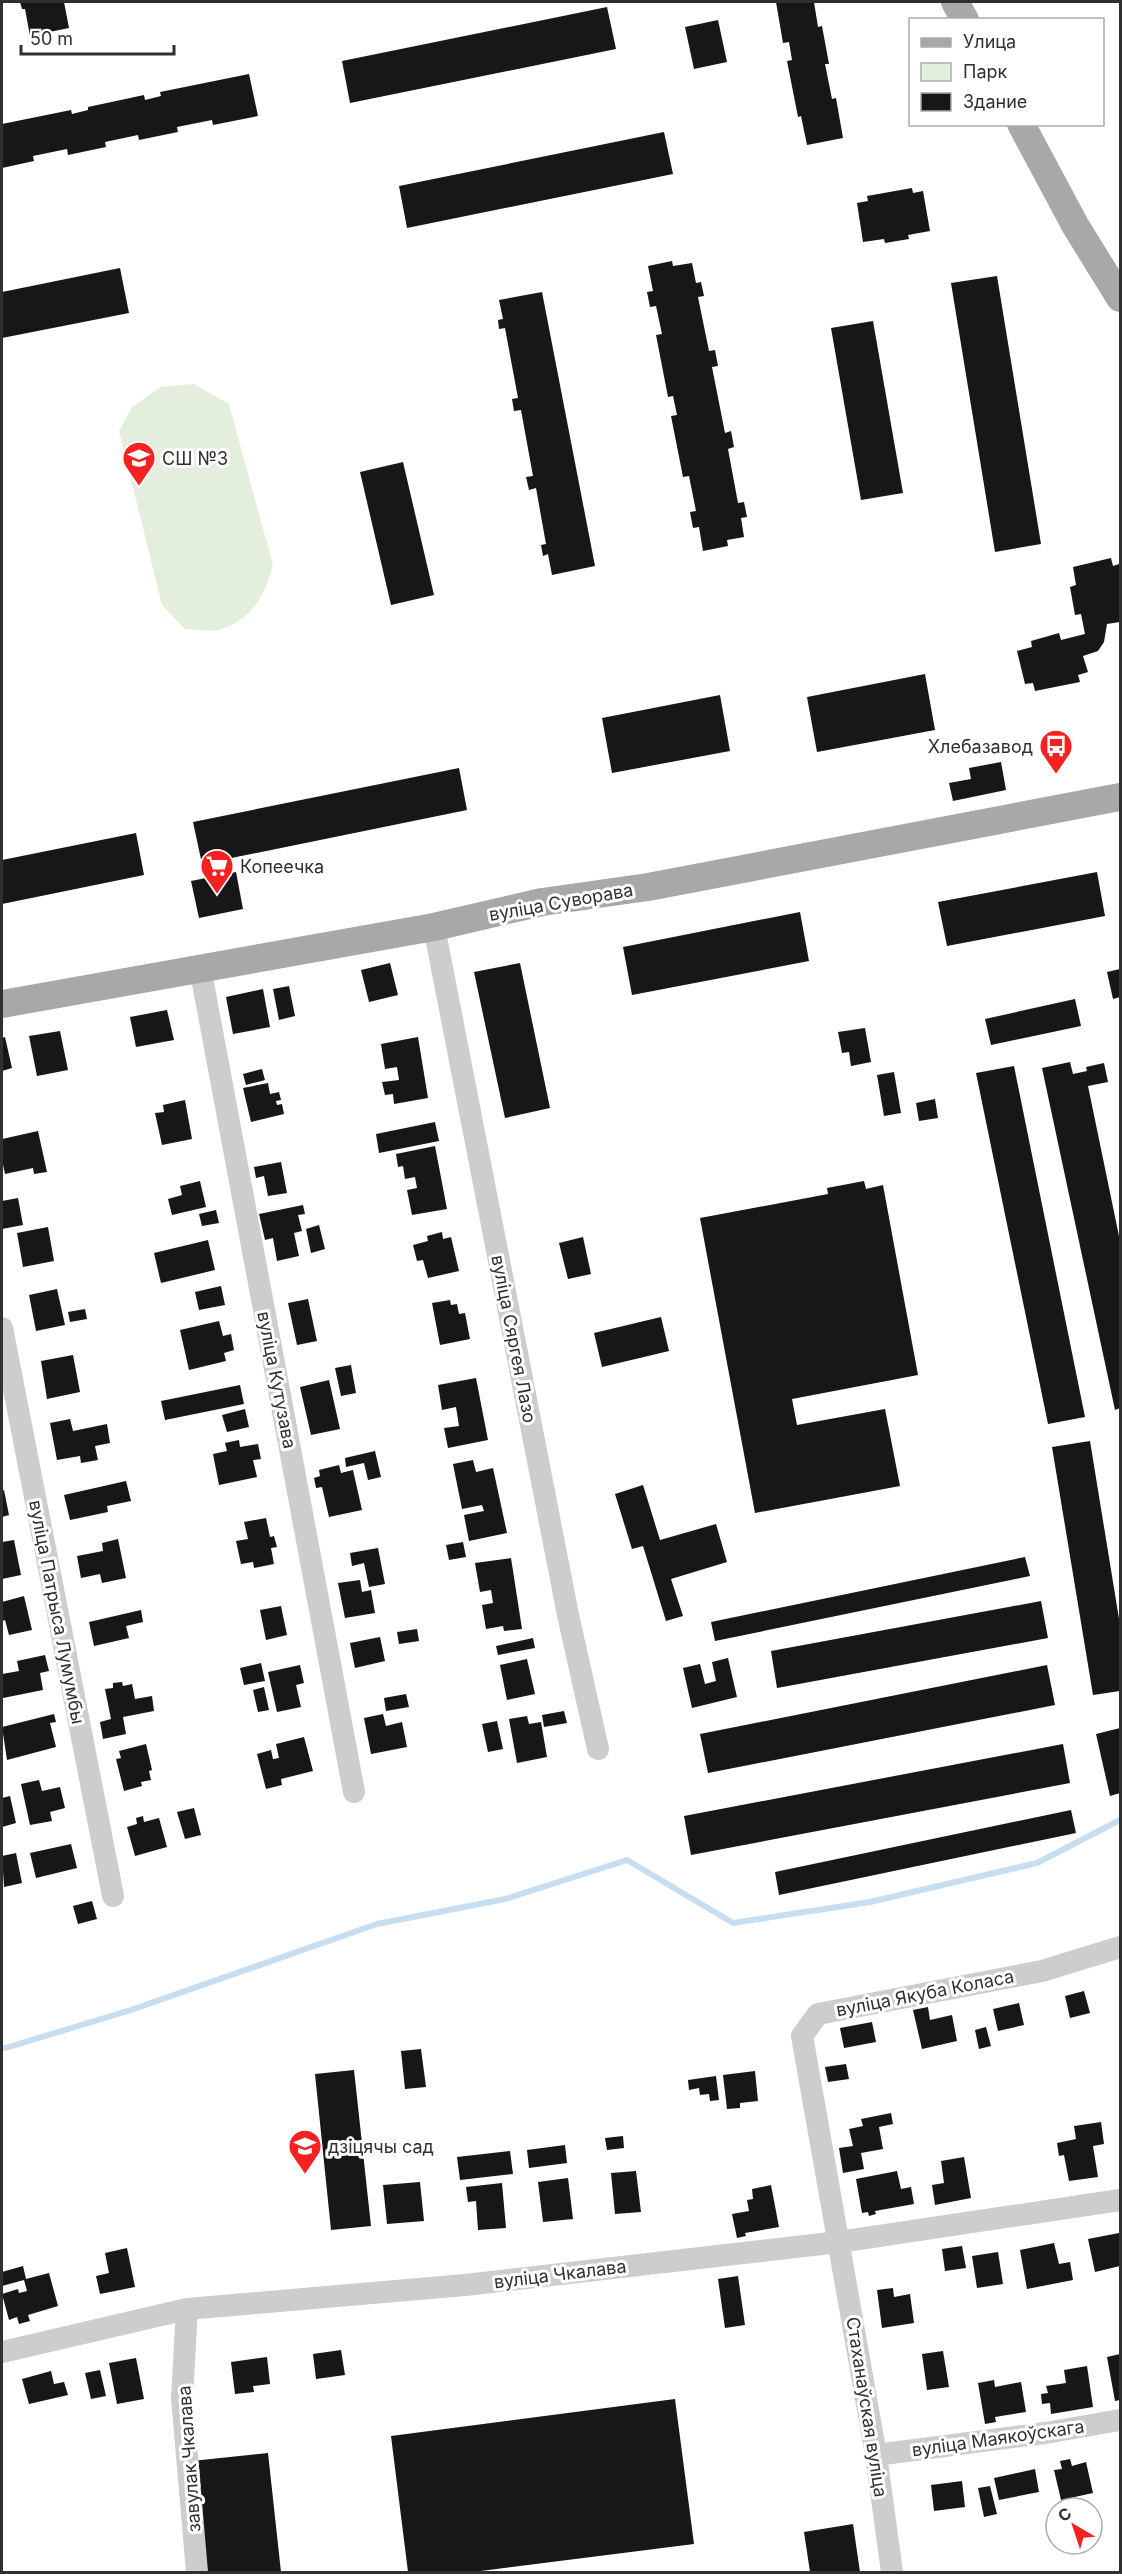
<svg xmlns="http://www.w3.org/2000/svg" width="1122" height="2574" font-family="Inter,sans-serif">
<rect width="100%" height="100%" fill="#fff"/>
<path fill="#e4eedc" d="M 194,384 L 229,404 L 273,565 C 265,596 251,621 218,630 C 208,632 194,629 185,629 L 162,605 L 119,431 L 132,407 L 161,387 Z"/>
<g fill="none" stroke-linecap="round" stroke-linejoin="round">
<path stroke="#c7ddf0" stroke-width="6" d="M 2,2049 L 131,2010 L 377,1924 L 505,1899 L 627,1860 L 733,1923 L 870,1902 L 1037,1863 L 1120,1820"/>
</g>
<path fill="#171717" d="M 20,2 L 64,2 L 69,28 L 30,36 L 25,9 L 22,9 Z
M 776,2 L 814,2 L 818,27 L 822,26 L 829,64 L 825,64 L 832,99 L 836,98 L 843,138 L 807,145 L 801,116 L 798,117 L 787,61 L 792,60 L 789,42 L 783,43 Z
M 607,7 L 616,49 L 350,103 L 342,61 Z
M 718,20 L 727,62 L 694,69 L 685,27 Z
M 249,74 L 258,116 L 213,125 L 212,120 L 177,127 L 178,132 L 139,140 L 138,135 L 105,142 L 106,147 L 68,155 L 67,149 L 33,156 L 34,161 L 2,168 L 2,124 L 71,110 L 72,114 L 88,110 L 88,107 L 144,95 L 145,100 L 161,96 L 160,92 Z
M 664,132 L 673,174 L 407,228 L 399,186 Z
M 912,188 L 913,193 L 923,191 L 930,231 L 908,235 L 909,239 L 885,243 L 884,239 L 863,242 L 857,203 L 868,201 L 867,196 Z
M 672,261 L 673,266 L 692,263 L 696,283 L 701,282 L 704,296 L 698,297 L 709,351 L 715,350 L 718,366 L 712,367 L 725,433 L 731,431 L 734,447 L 728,449 L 738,503 L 744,502 L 747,517 L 741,518 L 744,537 L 727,540 L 728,546 L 703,551 L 699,527 L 693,528 L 690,512 L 696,511 L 689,476 L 683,477 L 671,416 L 677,415 L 673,396 L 668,397 L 656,335 L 662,334 L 656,306 L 650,307 L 647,292 L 653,291 L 648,266 Z
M 120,268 L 129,313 L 2,338 L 2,292 Z
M 997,276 L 1041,544 L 995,552 L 951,283 Z
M 542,292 L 595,566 L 552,575 L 548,554 L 543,556 L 541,545 L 546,544 L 536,488 L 529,490 L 526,477 L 533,476 L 521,410 L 514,411 L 512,399 L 518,398 L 505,328 L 499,329 L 498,320 L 503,319 L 499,300 Z
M 873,321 L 903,493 L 861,500 L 831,328 Z
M 403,462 L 434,595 L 391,605 L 360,472 Z
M 1111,558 L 1113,566 L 1119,564 L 1120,570 L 1120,622 L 1107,624 L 1104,642 L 1098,651 L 1083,656 L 1088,672 L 1078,675 L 1080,682 L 1035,691 L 1033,683 L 1025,684 L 1017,651 L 1032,647 L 1031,641 L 1059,633 L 1061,640 L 1085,634 L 1081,614 L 1075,615 L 1070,587 L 1076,585 L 1073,567 Z
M 925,674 L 935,730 L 817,752 L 807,697 Z
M 720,695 L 730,751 L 612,773 L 602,718 Z
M 1001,762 L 1006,790 L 953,801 L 949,783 L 971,779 L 969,768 Z
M 459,768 L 467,810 L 202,864 L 193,822 Z
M 136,833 L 144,875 L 2,904 L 2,860 Z
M 236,872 L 243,909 L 199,918 L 191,881 Z
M 1097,872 L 1105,916 L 947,946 L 938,902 Z
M 800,912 L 809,961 L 632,995 L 623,947 Z
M 390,963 L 398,995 L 369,1002 L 361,970 Z
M 520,963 L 550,1108 L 505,1118 L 474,972 Z
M 1120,969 L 1120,997 L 1113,999 L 1107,972 Z
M 289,986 L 295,1016 L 279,1020 L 273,989 Z
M 263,989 L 270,1027 L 233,1034 L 226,997 Z
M 1075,999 L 1081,1026 L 991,1045 L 985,1019 Z
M 167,1010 L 174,1040 L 136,1047 L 130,1017 Z
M 865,1028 L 871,1062 L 851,1066 L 849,1052 L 842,1053 L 838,1032 Z
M 60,1031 L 68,1070 L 37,1076 L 29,1036 Z
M 5,1037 L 12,1068 L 2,1071 L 2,1038 Z
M 418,1037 L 428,1098 L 394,1104 L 393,1094 L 385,1095 L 382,1082 L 399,1080 L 397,1067 L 385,1069 L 381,1044 Z
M 1070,1062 L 1073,1074 L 1087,1071 L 1086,1067 L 1104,1063 L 1108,1082 L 1088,1086 L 1120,1241 L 1120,1408 L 1115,1410 L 1042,1068 Z
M 1014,1066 L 1085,1417 L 1048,1424 L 976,1073 Z
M 262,1069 L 265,1080 L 246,1085 L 243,1074 Z
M 894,1072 L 901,1113 L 884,1116 L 877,1075 Z
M 268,1083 L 270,1094 L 279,1092 L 281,1100 L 276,1101 L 277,1105 L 282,1104 L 284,1114 L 251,1122 L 243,1088 Z
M 935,1099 L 938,1118 L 919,1121 L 916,1103 Z
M 185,1100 L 192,1139 L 162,1145 L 155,1113 L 164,1112 L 163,1105 Z
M 435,1122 L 439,1141 L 379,1153 L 376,1134 Z
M 38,1131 L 47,1172 L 34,1174 L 33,1168 L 5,1174 L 2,1160 L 2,1139 Z
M 435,1146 L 447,1209 L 412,1215 L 407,1190 L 417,1188 L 415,1177 L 405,1179 L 403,1166 L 398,1167 L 396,1154 Z
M 281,1162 L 287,1193 L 268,1196 L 264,1176 L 256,1178 L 254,1167 Z
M 200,1181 L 206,1207 L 172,1215 L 168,1199 L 182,1195 L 180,1186 Z
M 864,1181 L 866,1189 L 883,1185 L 918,1375 L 792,1399 L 797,1425 L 885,1409 L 900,1486 L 755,1513 L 700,1218 L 828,1194 L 827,1188 Z
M 18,1198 L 23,1225 L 2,1229 L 2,1201 Z
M 303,1205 L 305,1214 L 298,1215 L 302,1231 L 294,1233 L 299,1256 L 277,1261 L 273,1238 L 265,1240 L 259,1214 Z
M 216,1210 L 219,1223 L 202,1226 L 199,1214 Z
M 319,1225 L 325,1249 L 311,1253 L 306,1229 Z
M 48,1227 L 54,1261 L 23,1267 L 17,1233 Z
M 442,1232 L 443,1239 L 451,1237 L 459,1271 L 428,1278 L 423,1260 L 417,1261 L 413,1245 L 428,1241 L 427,1236 Z
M 583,1237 L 591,1274 L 568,1279 L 559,1243 Z
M 208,1240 L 215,1270 L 161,1283 L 154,1253 Z
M 221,1286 L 225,1305 L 199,1310 L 195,1292 Z
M 57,1289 L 65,1325 L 36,1331 L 29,1295 Z
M 308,1299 L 317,1341 L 297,1345 L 288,1303 Z
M 450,1300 L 451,1305 L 457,1304 L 459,1314 L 465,1313 L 470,1339 L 440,1345 L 432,1303 Z
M 85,1309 L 87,1319 L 70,1322 L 68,1312 Z
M 661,1317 L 669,1351 L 602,1367 L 594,1333 Z
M 219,1321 L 223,1336 L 231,1334 L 234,1350 L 224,1353 L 226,1361 L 189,1370 L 180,1330 Z
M 73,1355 L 80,1392 L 47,1399 L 41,1361 Z
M 351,1365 L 356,1393 L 341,1396 L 335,1368 Z
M 476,1378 L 488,1440 L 448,1448 L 444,1428 L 459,1426 L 456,1407 L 442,1410 L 438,1385 Z
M 329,1380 L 340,1429 L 311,1435 L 300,1387 Z
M 240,1385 L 244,1404 L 165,1420 L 161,1401 Z
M 245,1409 L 249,1427 L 227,1432 L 222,1415 Z
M 70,1419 L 73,1431 L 107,1424 L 110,1443 L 95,1446 L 98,1460 L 81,1463 L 80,1456 L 57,1460 L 50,1423 Z
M 239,1440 L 240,1447 L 258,1444 L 261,1459 L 253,1460 L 257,1477 L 219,1485 L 213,1454 L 227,1451 L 225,1443 Z
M 1090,1441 L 1120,1625 L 1120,1691 L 1093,1695 L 1052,1447 Z
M 375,1451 L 381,1477 L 368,1480 L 364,1463 L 346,1467 L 345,1458 Z
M 473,1460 L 476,1472 L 493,1468 L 507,1533 L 469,1541 L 464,1515 L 484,1511 L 482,1505 L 462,1509 L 453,1464 Z
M 339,1465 L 341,1473 L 353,1470 L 362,1510 L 329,1517 L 322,1487 L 316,1488 L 314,1478 L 320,1476 L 319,1470 Z
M 126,1481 L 131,1501 L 107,1506 L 108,1512 L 70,1520 L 64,1495 Z
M 643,1485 L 660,1540 L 716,1524 L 727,1562 L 671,1579 L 683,1616 L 666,1621 L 643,1546 L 632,1549 L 615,1494 Z
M 4,1490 L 9,1515 L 2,1517 L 2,1491 Z
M 266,1518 L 270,1537 L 274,1536 L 277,1547 L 271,1548 L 274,1564 L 254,1568 L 253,1562 L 241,1564 L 236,1541 L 248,1539 L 244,1522 Z
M 118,1539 L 126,1578 L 102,1583 L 100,1574 L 81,1578 L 77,1556 L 103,1551 L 102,1543 Z
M 14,1540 L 21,1575 L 2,1579 L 2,1542 Z
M 463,1542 L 466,1557 L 449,1560 L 446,1545 Z
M 378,1548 L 385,1584 L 369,1587 L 364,1563 L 352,1566 L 350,1553 Z
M 1025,1557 L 1030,1576 L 715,1641 L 711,1622 Z
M 511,1558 L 522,1629 L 504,1631 L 503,1626 L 486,1629 L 482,1605 L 493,1603 L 491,1590 L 480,1592 L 475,1563 Z
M 360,1580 L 362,1592 L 371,1590 L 375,1613 L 345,1618 L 338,1583 Z
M 24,1596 L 32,1630 L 9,1635 L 5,1620 L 2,1621 L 2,1602 Z
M 1041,1601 L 1048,1638 L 777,1688 L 771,1651 Z
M 281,1606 L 287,1635 L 266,1640 L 260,1610 Z
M 141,1610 L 143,1622 L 126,1626 L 129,1638 L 94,1646 L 89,1622 Z
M 417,1629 L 419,1641 L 399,1644 L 397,1632 Z
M 380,1637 L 385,1661 L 355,1668 L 350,1643 Z
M 533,1638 L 535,1648 L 498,1655 L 496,1646 Z
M 45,1655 L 49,1671 L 40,1673 L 43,1690 L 3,1698 L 2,1674 L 19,1671 L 17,1661 Z
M 728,1658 L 737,1697 L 692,1708 L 683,1668 L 700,1664 L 705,1684 L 716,1681 L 712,1662 Z
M 527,1659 L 535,1694 L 507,1700 L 500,1665 Z
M 261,1663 L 265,1681 L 244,1685 L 240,1668 Z
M 300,1665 L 304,1683 L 296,1685 L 301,1707 L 277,1712 L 268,1672 Z
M 1047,1665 L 1055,1705 L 708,1773 L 700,1734 Z
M 122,1682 L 123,1686 L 132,1684 L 135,1699 L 152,1696 L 154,1711 L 123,1717 L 126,1734 L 103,1739 L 100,1722 L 111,1719 L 105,1689 L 113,1688 L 113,1683 Z
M 264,1687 L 269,1710 L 258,1712 L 253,1690 Z
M 406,1694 L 409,1707 L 386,1711 L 384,1698 Z
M 564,1711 L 567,1723 L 544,1727 L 542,1715 Z
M 54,1714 L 56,1722 L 50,1723 L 56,1747 L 7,1760 L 2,1727 Z
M 383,1714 L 386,1726 L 402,1722 L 407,1747 L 371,1754 L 364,1718 Z
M 527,1716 L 529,1724 L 541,1722 L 547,1757 L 517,1763 L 509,1719 Z
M 497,1721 L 503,1749 L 488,1752 L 482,1724 Z
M 1120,1728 L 1120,1793 L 1110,1796 L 1096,1734 Z
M 304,1737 L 313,1771 L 281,1779 L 282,1785 L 266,1789 L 257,1754 L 271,1750 L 273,1759 L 279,1758 L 276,1744 Z
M 146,1744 L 152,1770 L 149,1771 L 151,1780 L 141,1782 L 142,1786 L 124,1791 L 116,1759 L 121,1758 L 119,1751 Z
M 1063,1744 L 1070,1783 L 691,1855 L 684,1816 Z
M 39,1780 L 42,1791 L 60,1787 L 65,1808 L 50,1812 L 52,1821 L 30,1825 L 21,1784 Z
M 10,1796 L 16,1823 L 2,1827 L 2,1798 Z
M 194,1808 L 201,1835 L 185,1839 L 177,1812 Z
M 1071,1810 L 1076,1833 L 779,1895 L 775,1872 Z
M 143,1816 L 144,1822 L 159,1818 L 167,1847 L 135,1856 L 127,1827 L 137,1824 L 136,1818 Z
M 71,1844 L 77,1868 L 36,1878 L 30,1853 Z
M 16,1853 L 22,1883 L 4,1887 L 2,1856 Z
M 92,1901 L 97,1919 L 78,1924 L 73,1906 Z
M 1084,1991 L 1090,2013 L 1070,2018 L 1065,1996 Z
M 1019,2003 L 1024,2025 L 998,2031 L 993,2009 Z
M 928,2007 L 930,2020 L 952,2015 L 957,2041 L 922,2049 L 913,2010 Z
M 872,2022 L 876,2042 L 844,2048 L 840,2028 Z
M 986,2027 L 991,2046 L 979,2049 L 975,2030 Z
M 421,2049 L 426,2087 L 405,2089 L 401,2051 Z
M 846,2064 L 849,2079 L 828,2082 L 825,2067 Z
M 354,2070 L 371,2226 L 331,2230 L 315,2074 Z
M 755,2071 L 758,2101 L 740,2103 L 740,2108 L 727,2109 L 723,2075 Z
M 716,2076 L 719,2100 L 710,2101 L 709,2094 L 700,2095 L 699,2088 L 689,2090 L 688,2080 Z
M 891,2113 L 893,2124 L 879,2127 L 883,2149 L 861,2153 L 864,2169 L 843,2173 L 839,2148 L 853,2146 L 849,2129 L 863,2126 L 861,2119 Z
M 1101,2122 L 1104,2144 L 1093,2146 L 1098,2177 L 1069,2181 L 1064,2155 L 1059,2156 L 1057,2143 L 1076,2139 L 1074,2126 Z
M 623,2136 L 624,2148 L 607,2150 L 605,2138 Z
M 565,2145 L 567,2163 L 529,2168 L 527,2150 Z
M 510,2151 L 513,2174 L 460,2180 L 457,2157 Z
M 964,2157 L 971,2198 L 935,2205 L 932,2185 L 944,2183 L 941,2161 Z
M 636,2171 L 641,2212 L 615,2214 L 611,2173 Z
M 897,2171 L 901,2189 L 911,2187 L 914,2204 L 875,2211 L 876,2214 L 869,2216 L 868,2212 L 862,2213 L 856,2179 Z
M 568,2178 L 573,2219 L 543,2222 L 538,2182 Z
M 420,2182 L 424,2221 L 387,2224 L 383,2185 Z
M 502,2183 L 506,2228 L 478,2230 L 476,2201 L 468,2202 L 466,2187 Z
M 771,2185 L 779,2227 L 745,2233 L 746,2236 L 737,2238 L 732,2214 L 749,2211 L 747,2200 L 753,2199 L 752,2189 Z
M 1119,2233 L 1120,2266 L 1095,2272 L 1088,2239 Z
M 1054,2243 L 1059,2264 L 1070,2262 L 1073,2280 L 1027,2289 L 1020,2250 Z
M 962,2246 L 966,2268 L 945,2271 L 942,2249 Z
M 127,2248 L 135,2287 L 100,2294 L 96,2276 L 109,2273 L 105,2253 Z
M 998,2252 L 1003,2284 L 977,2288 L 972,2256 Z
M 23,2266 L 26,2279 L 49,2273 L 58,2306 L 28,2315 L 30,2321 L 19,2324 L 17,2317 L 9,2320 L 2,2294 L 18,2289 L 19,2293 L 27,2291 L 24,2280 L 2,2286 L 2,2272 Z
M 738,2276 L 745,2325 L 725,2328 L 718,2279 Z
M 893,2288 L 894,2297 L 910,2294 L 914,2323 L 882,2328 L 877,2290 Z
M 341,2350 L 345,2375 L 316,2379 L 313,2354 Z
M 943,2351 L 949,2387 L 927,2390 L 922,2354 Z
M 1120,2354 L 1120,2400 L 1115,2401 L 1107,2357 Z
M 267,2357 L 270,2384 L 253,2386 L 254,2392 L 235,2394 L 231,2362 Z
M 136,2358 L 144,2399 L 117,2404 L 109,2363 Z
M 1087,2366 L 1093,2407 L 1051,2414 L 1050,2403 L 1042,2404 L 1041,2394 L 1048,2393 L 1046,2386 L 1066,2383 L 1064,2370 Z
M 100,2370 L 106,2396 L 91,2399 L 85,2373 Z
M 51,2371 L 54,2384 L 64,2382 L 68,2395 L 29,2404 L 22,2379 Z
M 994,2380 L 995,2387 L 1021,2382 L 1026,2412 L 995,2417 L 996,2422 L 985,2424 L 978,2383 Z
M 675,2399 L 694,2544 L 473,2572 L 408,2572 L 391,2436 Z
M 268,2453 L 281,2572 L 204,2572 L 192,2461 Z
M 1070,2459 L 1072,2466 L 1086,2462 L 1093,2493 L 1061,2500 L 1054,2470 L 1062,2469 L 1060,2461 Z
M 1035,2469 L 1039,2492 L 999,2500 L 994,2478 Z
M 962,2481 L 965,2507 L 934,2511 L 931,2485 Z
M 990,2486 L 997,2514 L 984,2517 L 978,2488 Z
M 853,2524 L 860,2572 L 810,2572 L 804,2532 Z"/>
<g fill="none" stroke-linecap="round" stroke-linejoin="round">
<path stroke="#cdcdcd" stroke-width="22" d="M 434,927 L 568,1615 L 598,1749
M 200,967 L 354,1792
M 2,1328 L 113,1896
M 187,2309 L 182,2397 L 197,2572
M 2,2352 L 187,2309 L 465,2285 L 839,2242 L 1120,2200
M 876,2455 L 1045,2433 L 1120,2420
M 892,2572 L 876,2455 L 802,2036 L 818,2014 L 1042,1971 L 1120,1947"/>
<path stroke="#a8a8a8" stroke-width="28" d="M 955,2 L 965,20
M 1021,124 L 1075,225 L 1120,298
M 2,1004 L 434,927 L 542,902 L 648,887 L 1120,797"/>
</g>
<defs>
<g id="school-pin" transform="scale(1.725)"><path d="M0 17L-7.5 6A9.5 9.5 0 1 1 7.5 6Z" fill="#f62222" stroke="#fff"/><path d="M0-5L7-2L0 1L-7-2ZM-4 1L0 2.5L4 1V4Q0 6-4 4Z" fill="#fff"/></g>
<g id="bus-pin" transform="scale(1.725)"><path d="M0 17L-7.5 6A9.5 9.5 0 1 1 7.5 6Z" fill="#f62222" stroke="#fff"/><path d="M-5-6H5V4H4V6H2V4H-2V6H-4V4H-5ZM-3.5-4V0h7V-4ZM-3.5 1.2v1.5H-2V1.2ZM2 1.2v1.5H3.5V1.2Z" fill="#fff"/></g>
<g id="supermarket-pin" transform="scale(1.725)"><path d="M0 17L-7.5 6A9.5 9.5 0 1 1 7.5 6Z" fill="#f62222" stroke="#fff"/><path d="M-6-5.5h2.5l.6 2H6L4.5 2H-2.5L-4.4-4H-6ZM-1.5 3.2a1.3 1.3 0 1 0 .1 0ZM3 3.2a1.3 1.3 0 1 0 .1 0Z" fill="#fff"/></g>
</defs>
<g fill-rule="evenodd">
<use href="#school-pin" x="139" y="458"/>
<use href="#bus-pin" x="1056" y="746"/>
<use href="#supermarket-pin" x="217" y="866"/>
<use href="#school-pin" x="305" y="2146"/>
</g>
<g text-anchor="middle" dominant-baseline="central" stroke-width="6" stroke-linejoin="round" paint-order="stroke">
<g font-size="18" fill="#303030" stroke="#fff" text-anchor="start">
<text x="162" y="458">СШ №3</text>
<text x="1033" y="746" text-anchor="end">Хлебазавод</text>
<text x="240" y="866">Копеечка</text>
<text x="328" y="2146">дзіцячы сад</text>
</g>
<g font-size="18" fill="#303030" stroke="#fff">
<text transform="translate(561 902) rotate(-10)">вуліца Суворава</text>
<text transform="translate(514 1339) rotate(79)">вуліца Сяргея Лазо</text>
<text transform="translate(277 1380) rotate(79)">вуліца Кутузава</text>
<text transform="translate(57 1612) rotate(79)">вуліца Патрыса Лумумбы</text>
<text transform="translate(925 1993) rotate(-11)">вуліца Якуба Коласа</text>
<text transform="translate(560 2274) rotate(-7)">вуліца Чкалава</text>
<text transform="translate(867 2407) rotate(81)">Стаханаўская вуліца</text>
<text transform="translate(998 2438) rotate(-8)">вуліца Маякоўскага</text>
<text transform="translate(189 2459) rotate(-94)">завулак Чкалава</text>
</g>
</g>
<rect width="1122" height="2574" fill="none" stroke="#303030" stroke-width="6"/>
<rect x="909" y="18" width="195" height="108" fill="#ffffff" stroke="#acacac" stroke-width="1.5"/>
<rect x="921" y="38" width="30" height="9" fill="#a8a8a8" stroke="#acacac" stroke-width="1.5"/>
<text x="963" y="48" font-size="18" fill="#303030">Улица</text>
<rect x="921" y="63" width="30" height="18" fill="#e4eedc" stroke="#acacac" stroke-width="1.5"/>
<text x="963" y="78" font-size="18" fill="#303030">Парк</text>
<rect x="921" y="93" width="30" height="18" fill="#171717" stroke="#acacac" stroke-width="1.5"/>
<text x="963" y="108" font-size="18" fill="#303030">Здание</text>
<g transform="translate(1074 2526) rotate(321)"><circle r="28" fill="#ffffff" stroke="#acacac" stroke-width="1.5"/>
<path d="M0-4.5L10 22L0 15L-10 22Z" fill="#f62222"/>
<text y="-9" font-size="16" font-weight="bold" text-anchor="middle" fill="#303030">С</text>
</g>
<path d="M21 45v9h153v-9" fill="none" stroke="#303030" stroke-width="3"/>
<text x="30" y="45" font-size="18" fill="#303030" stroke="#ffffff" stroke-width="4.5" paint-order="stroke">50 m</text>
</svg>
